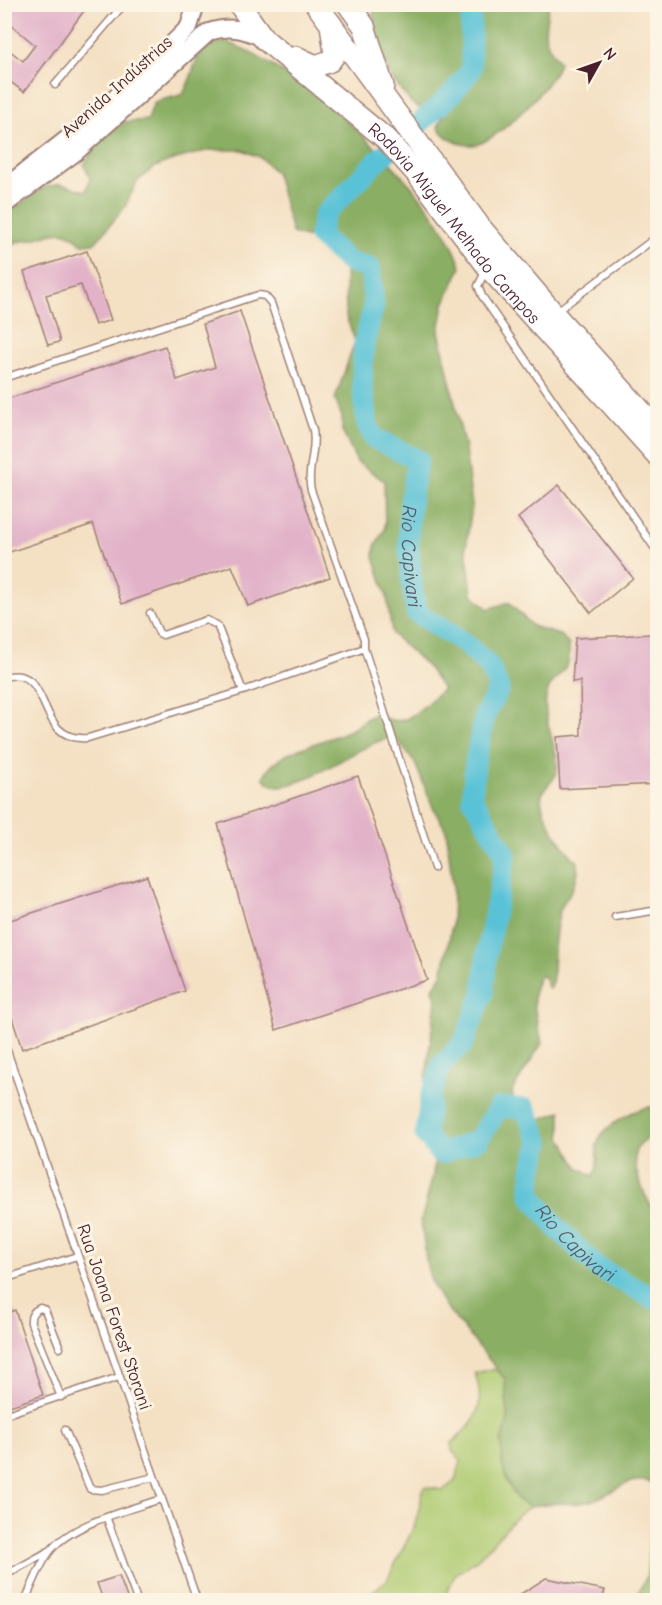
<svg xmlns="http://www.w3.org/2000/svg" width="662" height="1605" font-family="'Comic Neue',sans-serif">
<rect width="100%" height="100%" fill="#fcf5e5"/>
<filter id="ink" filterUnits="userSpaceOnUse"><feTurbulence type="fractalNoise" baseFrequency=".0167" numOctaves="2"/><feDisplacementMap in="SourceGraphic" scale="12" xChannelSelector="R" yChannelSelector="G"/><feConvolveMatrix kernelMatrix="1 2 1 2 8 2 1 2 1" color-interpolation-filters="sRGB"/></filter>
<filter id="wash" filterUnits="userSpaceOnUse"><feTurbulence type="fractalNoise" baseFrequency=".008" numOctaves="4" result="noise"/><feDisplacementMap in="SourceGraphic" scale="24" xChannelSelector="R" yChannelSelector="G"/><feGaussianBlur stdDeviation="1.35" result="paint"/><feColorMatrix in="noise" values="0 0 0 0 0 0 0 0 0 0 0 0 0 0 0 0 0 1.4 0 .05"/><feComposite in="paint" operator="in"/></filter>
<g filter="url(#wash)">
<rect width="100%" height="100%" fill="#f4e0c3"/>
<path fill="#aeca71" stroke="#7c744e" stroke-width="1.5" d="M 488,1370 L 498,1370 L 505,1379 L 508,1422 L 501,1441 L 518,1500 L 530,1507 L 518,1515 L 479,1558 L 455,1575 L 443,1600 L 362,1600 L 387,1580 L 415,1525 L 424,1487 L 443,1490 L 455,1481 L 461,1461 L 452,1451 L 452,1443 C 477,1419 486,1409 475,1373 Z"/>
<path fill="#8aae63" stroke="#6a6647" stroke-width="1.5" d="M 375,4 L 549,5 C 544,32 541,39 559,62 C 555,83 496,143 474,145 C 460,146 445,139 438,127 L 452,98 C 442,102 433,110 422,108 C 413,107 409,100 404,94 C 383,69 367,38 375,4 Z
M 227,42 C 302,71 437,189 461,267 L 444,304 L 439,331 L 465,449 L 472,506 L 466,547 L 472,594 L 488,609 L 509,602 L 532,626 L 562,636 L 569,645 C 569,650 570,658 568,663 C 562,676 548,682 546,698 C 543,722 556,742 557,765 C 558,779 549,782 543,792 C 534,806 566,853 578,862 C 579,892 563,895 559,915 C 553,937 554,963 552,986 L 549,989 L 544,977 L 540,976 C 527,996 538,1021 542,1043 L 512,1091 L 515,1111 L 536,1121 L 561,1111 L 561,1137 L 578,1167 L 593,1176 C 600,1167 595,1154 597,1144 C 602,1126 640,1104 657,1107 L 657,1131 C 650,1136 640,1141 636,1150 C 631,1165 646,1203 657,1213 L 657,1492 L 657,1485 C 630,1470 611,1498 586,1502 C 567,1506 549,1500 530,1507 L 518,1500 L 507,1482 L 502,1464 L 501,1441 L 508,1422 L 505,1379 L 445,1306 L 432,1284 L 427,1266 L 421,1221 L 433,1175 L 436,1150 L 424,1114 L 424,1091 L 436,1000 L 433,988 L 442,975 L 452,925 L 453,888 L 446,830 L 434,810 L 415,763 L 396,738 C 368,733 282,812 263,777 C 280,746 326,744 354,728 C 361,724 366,717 373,715 C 384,714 393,726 408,718 C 421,711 432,698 443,689 L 426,665 L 392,634 L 387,597 L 374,557 L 375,546 L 385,529 L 384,481 L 357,462 L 342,431 L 342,417 L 335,399 L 355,341 L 346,316 L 345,269 L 338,256 L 322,242 L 292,233 L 276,173 L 261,158 L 243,150 L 209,150 L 169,161 L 153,168 L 137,182 L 125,207 L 95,243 L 82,244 C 58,219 47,241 15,242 L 5,257 L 5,214 L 45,187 L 60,184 L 86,191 L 90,178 L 84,164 L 97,143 L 124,122 L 148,120 C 155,91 161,104 183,94 C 199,68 189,46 227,42 Z
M 657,1499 L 657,1600 L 634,1600 L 647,1576 L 649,1542 Z"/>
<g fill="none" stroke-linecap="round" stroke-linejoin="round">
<path stroke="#5ac2d7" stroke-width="21" id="s1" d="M 471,4 L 471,70 L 452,94 L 375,163 L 324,215 L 319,236 L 349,262 L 370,268 L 374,305 L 364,344 L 362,381 L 367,424 L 374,438 L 418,460 C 404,513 408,558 416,612 L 466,644 L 490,667 L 499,689 L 485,714 L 475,763 L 472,798 L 506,855 L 487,952 L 483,993 L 463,1044 L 442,1064 L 431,1095 L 425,1134 L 440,1154 L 478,1140 L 499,1107 L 526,1109 L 540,1143 L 532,1171 L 531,1195 L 556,1227 L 597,1267 L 658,1301"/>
</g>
<g id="blocks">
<path fill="#e2b2c9" d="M 4,4 L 89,4 L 24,92 L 4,77 L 4,55 L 9,50 L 23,61 L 35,45 L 4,19 Z
M 87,251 L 111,320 L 95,325 L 81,285 L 46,295 L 60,342 L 48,345 L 24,272 Z
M 240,311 L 330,577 L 248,606 L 232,566 L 122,604 L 93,524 L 4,554 L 4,400 L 165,346 L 177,380 L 215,367 L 203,324 Z
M 559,485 L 633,578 L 591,613 L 518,518 Z
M 652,634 L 657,677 L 653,678 L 657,784 L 560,789 L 557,737 L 581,735 L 580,681 L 572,682 L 575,638 Z
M 358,776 L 427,980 L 276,1030 L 218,824 Z
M 147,876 L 185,991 L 22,1049 L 4,993 L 4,922 Z
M 15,1310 L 43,1395 L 4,1408 L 4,1314 Z
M 119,1576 L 128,1600 L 103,1600 L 97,1583 Z
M 546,1578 L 605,1590 L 602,1600 L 511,1600 Z"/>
</g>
</g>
<g filter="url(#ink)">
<use href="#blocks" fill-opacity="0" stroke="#9f8077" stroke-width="1.5"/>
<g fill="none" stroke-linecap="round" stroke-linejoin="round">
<g stroke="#9f8077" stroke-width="9">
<path id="lane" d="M 55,85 L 124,4
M 486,270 L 478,286 L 482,296 L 658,553
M 557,311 L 658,236
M 4,378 L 258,295 L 265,296 L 271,303 L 313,430 C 317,451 306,470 311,490 L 364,639 L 364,648 L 354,652 L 243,691 L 88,738 C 32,743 55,663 4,677
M 150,613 L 159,633 L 163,635 L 206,620 L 217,625 L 243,691
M 364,648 L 434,868
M 615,917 L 658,910
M 4,1042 L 197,1600
M 4,1279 L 77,1256
M 60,1348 L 45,1310 L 40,1308 C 33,1311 30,1315 31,1323 L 61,1397
M 4,1415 L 119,1377
M 65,1430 L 90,1489 L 102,1490 L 154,1477
M 107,1519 L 137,1600
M 4,1576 L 49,1551
M 25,1600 C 33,1585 40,1563 51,1550 C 73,1523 129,1510 161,1499"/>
</g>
<g stroke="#9f8077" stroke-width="20">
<path id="secondary" d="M 4,188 L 76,132 L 138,78 L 189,27 L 196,4
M 4,205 L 76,152 L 209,32 C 230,25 244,29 263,38"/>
</g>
<g stroke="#9f8077" stroke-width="24">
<g id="highway">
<path id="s2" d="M 239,4 L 264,39 L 386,139 L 418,175 L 488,267 L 658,456"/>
<path d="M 316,4 L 480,227 L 554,314 L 658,430"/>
<path d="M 348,4 L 364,26 L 383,86"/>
<path d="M 296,57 L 316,66 L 330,61 L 335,54 L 331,24"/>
</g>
</g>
<use href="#lane" stroke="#fff" stroke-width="6"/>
<use href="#secondary" stroke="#fff" stroke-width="16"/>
<use href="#highway" stroke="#fff" stroke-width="21"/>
</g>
</g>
<g text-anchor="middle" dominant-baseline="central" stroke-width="6" stroke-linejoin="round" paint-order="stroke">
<g font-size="18" fill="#4a1f2b" stroke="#fcf5e5">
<text transform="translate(117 87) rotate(-42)">Avenida Indústrias</text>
<text stroke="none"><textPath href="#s2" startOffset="309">Rodovia Miguel Melhado Campos</textPath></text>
<text transform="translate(114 1317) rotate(71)">Rua Joana Forest Storani</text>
</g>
<g font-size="20" font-style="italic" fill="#505867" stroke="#fcf5e5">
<text stroke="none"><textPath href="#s1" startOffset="676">Rio Capivari</textPath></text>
<text stroke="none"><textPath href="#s1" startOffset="1612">Rio Capivari</textPath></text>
</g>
</g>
<rect width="662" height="1605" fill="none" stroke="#fcf5e5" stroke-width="24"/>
<g transform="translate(599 63) rotate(50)" stroke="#fcf5e5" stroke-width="4.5" paint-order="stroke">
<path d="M0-4.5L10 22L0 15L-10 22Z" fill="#4a1f2b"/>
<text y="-9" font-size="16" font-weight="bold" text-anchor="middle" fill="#4a1f2b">N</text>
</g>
</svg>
